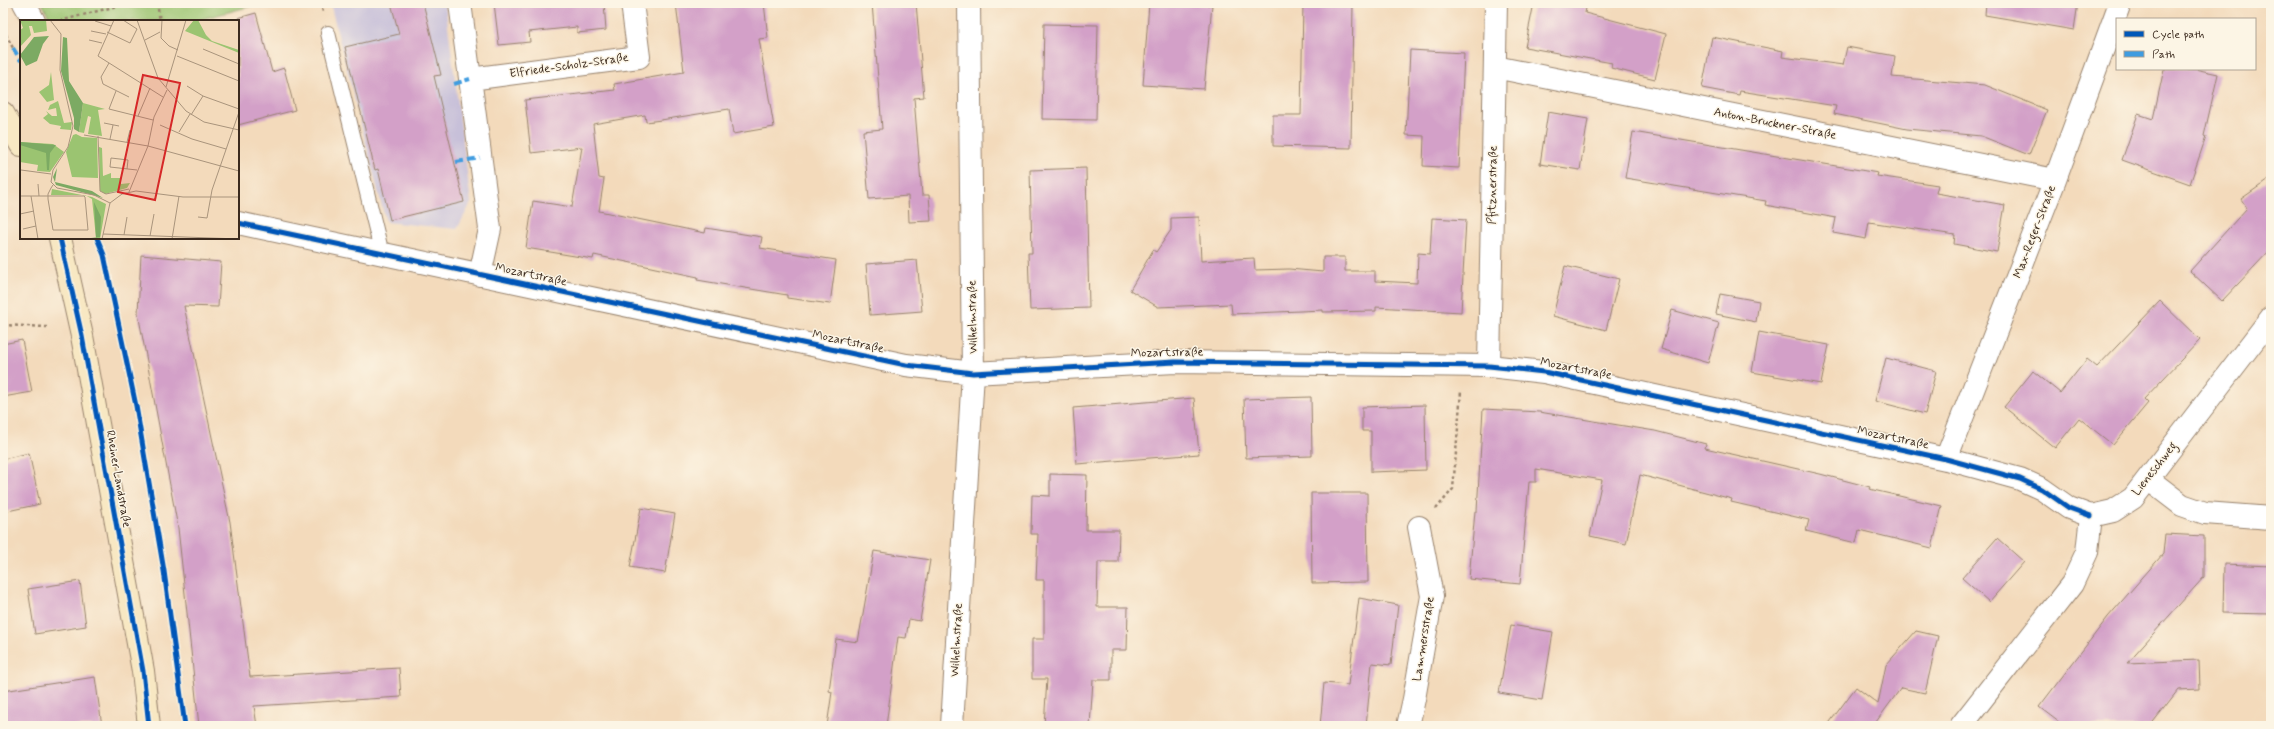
<svg xmlns="http://www.w3.org/2000/svg" width="2274" height="729" font-family="Mynerve,sans-serif">
<rect width="100%" height="100%" fill="#fcf5e5"/>
<filter id="ink" filterUnits="userSpaceOnUse"><feTurbulence type="fractalNoise" baseFrequency=".025" numOctaves="2"/><feDisplacementMap in="SourceGraphic" scale="8" xChannelSelector="R" yChannelSelector="G"/><feConvolveMatrix kernelMatrix="1 2 1 2 8 2 1 2 1" color-interpolation-filters="sRGB"/></filter>
<filter id="wash" filterUnits="userSpaceOnUse"><feTurbulence type="fractalNoise" baseFrequency=".012" numOctaves="4" result="noise"/><feDisplacementMap in="SourceGraphic" scale="16" xChannelSelector="R" yChannelSelector="G"/><feGaussianBlur stdDeviation="0.9" result="paint"/><feColorMatrix in="noise" values="0 0 0 0 0 0 0 0 0 0 0 0 0 0 0 0 0 1.4 0 .05"/><feComposite in="paint" operator="in"/></filter>
<g filter="url(#wash)">
<rect width="100%" height="100%" fill="#f3dabb"/>
<path fill="#c7c0d9" d="M 330,3 L 445,3 L 471,203 L 457,229 L 386,222 Z"/>
<path fill="#9bc471" stroke="#6b7748" d="M 42,3 L 263,3 L 194,21 L 51,21 Z"/>
<g id="blocks">
<path fill="#d3a0c8" d="M 391,3 L 423,3 L 441,75 L 434,76 L 464,202 L 390,220 L 378,169 L 375,170 L 345,47 L 399,34 Z
M 494,3 L 604,3 L 606,30 L 577,33 L 577,27 L 529,32 L 530,42 L 499,45 Z
M 676,3 L 764,3 L 768,38 L 759,39 L 774,127 L 733,134 L 729,109 L 661,120 L 646,122 L 645,115 L 593,124 L 599,178 L 604,179 L 599,211 L 705,233 L 706,228 L 762,237 L 760,248 L 836,260 L 830,304 L 787,298 L 787,295 L 697,280 L 698,277 L 594,255 L 593,259 L 526,248 L 533,201 L 572,207 L 582,147 L 531,153 L 525,100 L 615,90 L 614,84 L 684,72 Z
M 872,3 L 916,3 L 924,97 L 914,98 L 922,195 L 929,195 L 931,221 L 909,222 L 908,196 L 869,199 L 863,131 L 882,129 Z
M 1149,3 L 1212,5 L 1204,89 L 1143,85 Z
M 1303,3 L 1353,3 L 1351,148 L 1273,146 L 1273,115 L 1301,115 Z
M 1534,3 L 1587,3 L 1585,13 L 1666,34 L 1655,79 L 1611,68 L 1612,63 L 1525,47 Z
M 1986,3 L 2078,3 L 2074,30 L 1985,15 Z
M 256,13 L 272,72 L 284,68 L 295,110 L 238,125 L 238,18 Z
M 1044,24 L 1098,25 L 1096,120 L 1042,119 Z
M 1712,37 L 1783,51 L 1782,57 L 1843,65 L 1847,47 L 1895,56 L 1892,77 L 1985,85 L 2047,110 L 2029,155 L 1981,136 L 1907,129 L 1834,114 L 1836,106 L 1740,91 L 1739,95 L 1702,88 Z
M 1410,50 L 1464,53 L 1459,168 L 1423,166 L 1424,136 L 1406,135 Z
M 2164,69 L 2195,69 L 2218,74 L 2204,136 L 2206,137 L 2190,184 L 2122,160 L 2138,114 L 2153,119 Z
M 1548,112 L 1588,119 L 1580,170 L 1540,164 Z
M 1633,132 L 1878,173 L 1877,176 L 1938,185 L 1936,193 L 2005,205 L 1997,252 L 1954,244 L 1955,235 L 1869,222 L 1866,239 L 1833,233 L 1836,218 L 1765,205 L 1766,201 L 1625,178 Z
M 1086,168 L 1089,308 L 1030,310 L 1028,253 L 1032,253 L 1030,170 Z
M 2271,178 L 2271,249 L 2222,301 L 2190,271 L 2247,208 L 2241,199 Z
M 1199,217 L 1201,261 L 1254,258 L 1255,270 L 1289,269 L 1323,272 L 1323,257 L 1345,257 L 1345,271 L 1375,271 L 1375,281 L 1417,283 L 1418,253 L 1430,254 L 1432,218 L 1466,220 L 1461,312 L 1376,307 L 1376,311 L 1323,312 L 1323,310 L 1232,314 L 1231,304 L 1158,307 L 1130,290 L 1153,250 L 1156,252 L 1171,230 L 1171,218 Z
M 141,255 L 221,262 L 218,307 L 184,306 L 230,522 L 250,677 L 399,668 L 401,697 L 254,706 L 257,726 L 199,726 L 178,528 L 138,313 Z
M 917,260 L 922,311 L 870,315 L 866,264 Z
M 1565,266 L 1619,279 L 1606,330 L 1553,316 Z
M 1720,294 L 1759,301 L 1756,322 L 1716,314 Z
M 2160,301 L 2200,340 L 2144,399 L 2148,403 L 2113,445 L 2079,418 L 2055,448 L 2004,407 L 2033,371 L 2060,393 L 2087,359 L 2097,367 Z
M 1672,310 L 1719,323 L 1708,363 L 1661,349 Z
M 1759,332 L 1829,345 L 1821,384 L 1752,372 Z
M 22,340 L 32,392 L 3,397 L 3,344 Z
M 1886,358 L 1936,371 L 1925,414 L 1875,401 Z
M 1311,397 L 1312,456 L 1246,458 L 1244,399 Z
M 1194,398 L 1199,454 L 1077,464 L 1073,408 Z
M 1425,405 L 1426,470 L 1371,472 L 1371,431 L 1362,431 L 1362,407 Z
M 1483,409 L 1539,412 L 1655,431 L 1706,444 L 1705,448 L 1820,474 L 1870,487 L 1869,489 L 1942,506 L 1932,548 L 1859,530 L 1856,543 L 1806,531 L 1809,520 L 1731,502 L 1732,499 L 1640,475 L 1626,544 L 1590,536 L 1602,480 L 1536,469 L 1536,482 L 1529,482 L 1520,584 L 1469,579 L 1475,511 L 1477,511 Z
M 29,453 L 40,504 L 3,512 L 3,459 Z
M 1050,474 L 1087,475 L 1086,530 L 1119,530 L 1118,562 L 1098,562 L 1097,607 L 1128,607 L 1127,650 L 1111,650 L 1111,680 L 1093,680 L 1090,726 L 1044,726 L 1047,679 L 1032,679 L 1032,639 L 1044,639 L 1044,580 L 1036,580 L 1038,534 L 1031,534 L 1032,495 L 1050,496 Z
M 1311,493 L 1367,493 L 1368,582 L 1312,583 Z
M 641,508 L 675,514 L 665,573 L 630,567 Z
M 2165,534 L 2204,536 L 2204,577 L 2127,663 L 2199,660 L 2200,689 L 2178,690 L 2150,726 L 2064,726 L 2039,707 L 2108,617 L 2163,554 Z
M 1997,538 L 2024,562 L 1989,602 L 1962,578 Z
M 874,551 L 930,560 L 920,621 L 909,619 L 906,638 L 898,637 L 886,726 L 827,726 L 832,692 L 829,691 L 836,639 L 858,642 Z
M 2224,564 L 2271,566 L 2271,614 L 2223,613 Z
M 80,581 L 86,626 L 35,634 L 28,589 Z
M 1359,598 L 1398,605 L 1391,665 L 1372,663 L 1366,726 L 1320,726 L 1324,683 L 1348,685 Z
M 1511,625 L 1553,632 L 1542,700 L 1499,693 Z
M 1916,631 L 1938,636 L 1925,693 L 1901,688 L 1873,726 L 1827,726 L 1856,687 L 1878,704 L 1886,665 Z
M 95,677 L 102,726 L 3,726 L 3,691 Z"/>
</g>
</g>
<g filter="url(#ink)">
<use href="#blocks" fill-opacity="0" stroke="#97826c" stroke-width="1"/>
<g fill="none" stroke-linecap="round" stroke-linejoin="round">
<g stroke="#97826c" stroke-width="16">
<path id="lane" d="M 328,33 L 382,254"/>
</g>
<g stroke="#97826c" stroke-width="24">
<path id="street" d="M 24,3 L 34,21
M 460,3 L 490,229 L 480,275
M 1495,67 L 2055,180
M 470,79 L 639,57 L 632,3
M 238,223 L 906,365 L 973,373 L 1175,362 L 1489,366 L 1544,372 L 1946,459 L 2020,479 L 2042,489 L 2069,508 L 2091,516
M 1489,366 L 1496,3
M 1946,459 L 2055,180 L 2120,3
M 2148,479 L 2182,505 L 2205,513 L 2271,518
M 2091,516 L 2113,511 L 2133,498 L 2271,318
M 952,726 L 973,373 L 969,3
M 1408,726 L 1414,699 L 1432,596 L 1419,527
M 1961,726 L 2072,584 L 2087,552 L 2091,516"/>
</g>
<g stroke="#97826c" stroke-width="24">
<path id="secondary" d="M 3,113 L 21,145
M 60,238 L 82,336 L 143,671 L 149,726"/>
</g>
<path stroke="#97826c" stroke-width="2.5" stroke-dasharray="3 3" stroke-linecap="butt" d="M 157,3 L 160,21
M 321,3 L 323,12
M 60,21 L 128,3
M 3,29 L 13,48
M 3,325 L 47,327
M 1436,509 L 1453,489 L 1461,391"/>
<use href="#lane" stroke="#fff" stroke-width="14"/>
<use href="#street" stroke="#fff" stroke-width="22"/>
<use href="#secondary" stroke="#f8e8c3" stroke-width="22"/>
<path stroke="#3f9ce0" stroke-width="4" stroke-dasharray="8 4" stroke-linecap="butt" d="M 447,5 L 460,3
M 13,48 L 21,61
M 454,84 L 470,79
M 456,162 L 480,158"/>
<g stroke="#fcf5e5" stroke-width="8">
<path id="cycleway" d="M 238,223 L 906,365 L 973,373 L 1175,362 L 1489,366 L 1544,372 L 1946,459 L 2020,479 L 2042,489 L 2069,508 L 2091,516
M 60,238 L 82,336 L 143,671 L 149,726
M 97,238 L 104,255 L 136,406 L 164,571 L 185,726"/>
</g>
<use href="#cycleway" stroke="#0057b8" stroke-width="5"/>
</g>
</g>
<g text-anchor="middle" dominant-baseline="central" stroke-width="3" stroke-linejoin="round" paint-order="stroke">
<g font-size="12" fill="#3b2a1e" stroke="#fcf5e5">
<text transform="translate(569 66) rotate(-8)">Elfriede-Scholz-Straße</text>
<text transform="translate(1775 124) rotate(11)">Anton-Bruckner-Straße</text>
<text transform="translate(1493 185) rotate(-89)">Pfitznerstraße</text>
<text transform="translate(2035 232) rotate(-69)">Max-Reger-Straße</text>
<text transform="translate(531 275) rotate(12)">Mozartstraße</text>
<text transform="translate(973 317) rotate(-91)">Wilhelmstraße</text>
<text transform="translate(848 342) rotate(12)">Mozartstraße</text>
<text transform="translate(1167 353) rotate(-1)">Mozartstraße</text>
<text transform="translate(1576 369) rotate(11)">Mozartstraße</text>
<text transform="translate(1893 438) rotate(12)">Mozartstraße</text>
<text transform="translate(2155 469) rotate(-52)">Lieneschweg</text>
<text transform="translate(118 479) rotate(80)">Rheiner Landstraße</text>
<text transform="translate(1424 639) rotate(-81)">Lammersstraße</text>
<text transform="translate(957 640) rotate(-87)">Wilhelmstraße</text>
</g>
</g>
<g transform="translate(20 20)">
<rect width="219" height="219" fill="#f3dabb"/>
<path d="M 0,0 L 26,0 L 27,11 L 14,13 L 12,6 L 9,6 L 11,15 L 0,27 L 0,10 L 3,8 ZM 174,0 L 178,0 L 186,15 L 192,21 L 219,30 L 219,33 L 165,11 ZM 31,52 L 34,80 L 27,82 L 19,72 L 29,65 ZM 38,81 L 44,103 L 52,102 L 51,110 L 40,109 L 41,106 L 30,104 L 23,98 L 28,94 L 26,91 L 32,96 L 37,96 L 36,88 L 28,90 L 30,85 ZM 63,83 L 85,89 L 78,90 L 82,116 L 68,114 L 71,97 L 68,96 L 64,113 L 59,112 ZM 56,114 L 62,117 L 77,118 L 78,158 L 52,157 L 46,132 L 53,115 ZM 0,122 L 33,124 L 44,132 L 30,152 L 17,151 L 18,145 L 0,142 ZM 79,127 L 82,128 L 83,156 L 91,153 L 91,158 L 101,158 L 101,164 L 110,163 L 107,168 L 85,174 L 80,171 ZM 32,169 L 72,177 L 86,184 L 80,219 L 59,219 L 76,218 L 72,179 L 65,175 L 31,175 Z" fill="#9bc471"/>
<path d="M 29,16 L 23,24 L 17,41 L 6,46 L 0,35 L 14,17 ZM 43,17 L 47,18 L 49,61 L 63,83 L 59,112 L 54,109 L 54,98 L 41,51 ZM 0,122 L 36,125 L 30,133 L 29,150 L 27,150 L 26,133 L 0,125 ZM 37,148 L 35,162 L 72,171 L 83,178 L 36,165 L 33,157 ZM 74,182 L 81,197 L 80,217 L 62,219 L 76,218 Z" fill="#7caa63"/>
<path fill="none" stroke="#a9947c" stroke-width="1" d="M 30,0 L 41,14 L 40,50 L 53,106 L 48,127 L 33,150 L 31,162 L 37,168 L 74,175 L 90,183M 94,0 L 78,36 L 143,77M 103,0 L 117,9M 117,0 L 138,58 L 166,91 L 184,102 L 219,110M 142,0 L 141,18 L 149,26 L 158,30M 75,1 L 91,6M 71,11 L 86,14M 87,12 L 110,23 L 117,9M 69,20 L 82,23M 125,20 L 140,12M 183,29 L 219,44M 157,36 L 219,61M 89,43 L 81,57 L 83,64 L 109,77M 167,66 L 183,76 L 219,89M 146,67 L 166,0M 96,71 L 89,89 L 133,100M 171,95 L 183,76M 118,96 L 130,68M 84,103 L 99,106M 140,105 L 172,119 L 206,129M 159,112 L 170,94M 64,115 L 128,126 L 219,151M 78,116 L 80,171 L 86,174 L 109,169M 90,119 L 93,105M 107,122 L 110,110M 107,149 L 108,140 L 91,138 L 90,147 L 117,150M 1,150 L 31,154M 18,164 L 19,176M 109,172 L 128,126 L 134,97 L 147,70M 0,176 L 64,176 L 65,177 L 68,210 L 33,210 L 28,179 L 28,174 L 31,168 L 33,165M 11,176 L 18,219M 0,194 L 14,191M 178,197 L 187,198 L 192,170 L 219,92M 3,209 L 16,206M 83,214 L 219,219M 104,215 L 107,197M 130,216 L 134,194M 82,219 L 90,183 L 102,174 L 116,171 L 163,177 L 219,177M 152,219 L 159,176"/>
<path fill="#d62828" fill-opacity="0.15" stroke="#d62828" stroke-width="2" d="M 123,55 L 160,63 L 135,180 L 98,172 Z"/>
<rect width="219" height="219" fill="none" stroke="#3b2a1e" stroke-width="2"/>
</g>
<rect width="2274" height="729" fill="none" stroke="#fcf5e5" stroke-width="16"/>
<rect x="2116" y="18" width="140" height="52" fill="#fcf5e5" stroke="#afa495"/>
<rect x="2124" y="31" width="20" height="6" fill="#0057b8" stroke="#afa495"/>
<text x="2152" y="38" font-size="12" fill="#3b2a1e">Cycle path</text>
<rect x="2124" y="51" width="20" height="6" fill="#3f9ce0" stroke="#afa495"/>
<text x="2152" y="58" font-size="12" fill="#3b2a1e">Path</text>
</svg>
